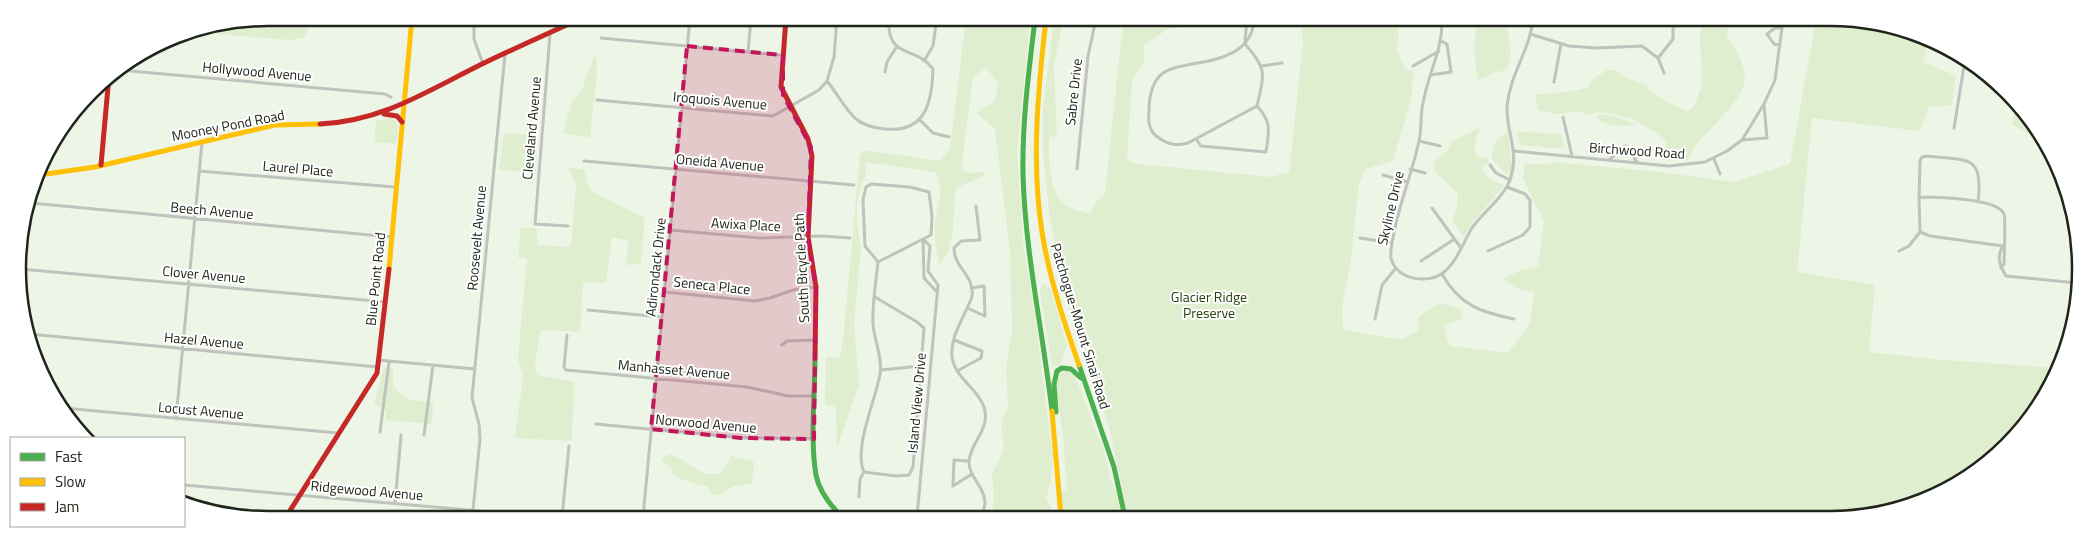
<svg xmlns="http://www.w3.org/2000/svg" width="2098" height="537" font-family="'Titillium Web',sans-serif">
<rect width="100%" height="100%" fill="#edf5e6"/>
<path fill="#dfeecf" d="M 269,18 L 301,18 L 308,29 L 303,38 L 290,40 L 216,34 L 216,28 Z
M 966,18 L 1030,19 L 1017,155 L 1023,243 L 1034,309 L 1053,458 L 1051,480 L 1046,498 L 1051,507 L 1051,517 L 992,517 L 994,496 L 992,474 L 1004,450 L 1001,420 L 1008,407 L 1006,368 L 1012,330 L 1010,251 L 995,129 L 977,113 L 984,107 L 995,102 L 998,84 L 986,67 L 973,78 C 969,109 964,138 962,169 L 969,173 L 983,172 L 986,175 L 956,188 C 952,210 957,251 939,264 L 935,245 L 935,220 L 941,192 L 936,172 L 866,162 L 865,180 L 862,181 L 857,205 L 857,225 L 861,248 L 854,324 L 859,384 L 837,448 L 836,407 L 825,405 L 826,357 L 840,358 L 843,340 L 860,154 L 865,151 L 871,151 L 940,161 L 950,148 Z
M 1054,19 L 1063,19 L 1054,65 L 1057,138 L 1050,136 C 1048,154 1049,197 1067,206 C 1074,210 1082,212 1090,214 L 1096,202 L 1105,194 L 1121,40 L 1125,19 L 1190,19 L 1189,24 L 1166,30 L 1143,46 L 1145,59 L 1141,68 L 1132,80 L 1127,160 L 1139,164 L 1270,177 L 1289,172 L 1303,44 L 1301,19 L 1400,19 L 1397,48 L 1404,68 L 1415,73 L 1411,87 L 1413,92 L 1393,161 L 1366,169 L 1359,183 L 1350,267 L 1342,305 L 1343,330 L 1402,340 L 1419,330 L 1418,317 L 1440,303 L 1461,309 L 1462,319 L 1444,326 L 1448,343 L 1451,346 L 1508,353 L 1530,323 L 1534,292 L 1518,289 L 1503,279 L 1521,270 L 1538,266 L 1544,221 L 1523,179 L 1525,163 L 1551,165 L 1552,162 L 1659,172 L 1734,182 L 1790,164 L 1816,20 L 1863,20 L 1926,41 L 1924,62 L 1956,76 L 1952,105 L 1929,107 L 1920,131 L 1812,118 L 1797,272 L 1875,285 L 1869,352 L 1943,360 L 2058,368 L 2054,380 L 2007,446 L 1940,494 L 1862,517 L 1128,517 L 1109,426 L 1067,302 L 1050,220 L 1043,154 L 1043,107 Z
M 1478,19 L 1505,19 C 1508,34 1516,59 1505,71 L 1495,72 L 1478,80 C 1474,59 1473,40 1478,19 Z
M 1703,19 L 1728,20 L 1727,37 C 1736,47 1745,65 1745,79 C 1745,98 1711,127 1699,141 C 1694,146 1691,154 1687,161 L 1662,160 L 1666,148 L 1666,141 L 1657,133 L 1633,119 L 1602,112 L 1586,115 L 1579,111 L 1556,114 L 1538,110 L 1537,102 L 1534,95 L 1574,91 L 1588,87 L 1593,79 L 1607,70 L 1615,70 L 1624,77 L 1648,86 L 1646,89 L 1670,104 L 1687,111 L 1694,106 L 1702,85 L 1700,35 Z
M 596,52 L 597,74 L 590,138 L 563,133 L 571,103 L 582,89 Z
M 2016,105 L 2029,116 L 2039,136 L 2036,137 L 2012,125 Z
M 1599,114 L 1613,116 L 1636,124 C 1623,127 1612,126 1598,121 L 1597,116 Z
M 390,118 C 402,122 397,134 396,144 L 374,142 L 376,121 Z
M 1481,127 C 1476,136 1472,148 1477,157 L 1487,158 L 1489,162 L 1481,167 L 1488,177 L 1504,186 L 1472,223 L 1464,237 L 1452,221 L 1457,209 L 1458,194 L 1434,171 L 1433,162 L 1446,152 L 1452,141 Z
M 1517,131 C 1532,134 1546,132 1561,134 L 1565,149 L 1520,145 Z
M 1508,132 L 1512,170 L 1506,174 L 1492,159 C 1493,144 1495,138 1508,132 Z
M 504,133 L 537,136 L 536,174 L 499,169 Z
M 568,168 L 584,169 L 588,185 L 593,192 L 645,218 L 641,264 L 626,265 L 628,241 L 612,237 L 606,282 L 583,283 L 580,332 L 541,330 L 535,362 L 537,375 L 574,382 L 572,441 L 515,438 L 523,377 L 518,359 L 527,258 L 518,258 L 521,228 L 536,228 L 538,245 L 571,247 L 576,184 Z
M 1042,284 L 1045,284 L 1051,290 L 1067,344 L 1060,366 L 1052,367 L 1040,291 Z
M 384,367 L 393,369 L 393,387 L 409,400 L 434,402 L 431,424 L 386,420 L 386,410 L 374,404 Z
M 1068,371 L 1074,373 L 1097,434 L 1102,444 L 1114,490 L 1120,490 L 1125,517 L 1061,517 L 1060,491 L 1067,490 L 1063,436 L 1056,386 L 1058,377 L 1061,372 Z
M 669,454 L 679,458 L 705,474 L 721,474 L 731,456 L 754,462 L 752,484 L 733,486 L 722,494 L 712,495 L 708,487 L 683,480 L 673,474 L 671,468 L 661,459 Z"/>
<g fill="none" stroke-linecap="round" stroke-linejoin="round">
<path stroke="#bfc2bd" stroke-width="3" d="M 474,18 L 474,39 L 483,64
M 565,18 L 569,25
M 1442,19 C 1443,49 1428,74 1423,103 C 1420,116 1422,129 1419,141 C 1413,170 1401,199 1395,228 C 1393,238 1390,248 1391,258 C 1396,280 1429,285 1444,272 C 1456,263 1464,241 1472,228 C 1483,212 1503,198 1510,180 C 1520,151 1506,133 1507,106 C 1510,74 1530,50 1533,19
M 550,34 L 535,224 L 568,226
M 1530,34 L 1569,46 L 1597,48 L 1642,46 L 1658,58 L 1664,73
M 601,38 L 782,55
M 1245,41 L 1247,19
M 1245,44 C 1268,70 1264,74 1257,106 L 1188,143 C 1176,146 1169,145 1159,138 C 1149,132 1148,122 1149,111 C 1149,97 1151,82 1163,73 C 1171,67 1183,66 1192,64 C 1220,60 1253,52 1254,19
M 1780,45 L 1774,44 L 1767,34 L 1775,28 L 1782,28
M 748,52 L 751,18
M 1658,58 L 1673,39 L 1673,19
M 924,61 L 933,46 L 937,18
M 1262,66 L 1282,63
M 1413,66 L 1439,51
M 119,70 L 385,94 L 391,97
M 885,72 L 887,62 L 897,46
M 1430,75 L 1451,72 L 1447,44 L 1441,41
M 827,81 C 837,93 844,108 856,119 C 863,125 875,128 885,129 C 926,133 932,102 933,69 C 916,45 886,60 889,18
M 1554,82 L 1561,44
M 597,100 L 773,116 L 819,90 L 827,81 L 834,57 L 837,18
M 1563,117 L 1572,156
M 919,119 L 933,133 L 949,137
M 1954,128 L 1965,60
M 1196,139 L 1201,146 L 1266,152 C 1269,131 1272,122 1257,106
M 1742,140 L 1767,138 L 1764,105
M 1419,141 L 1440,146
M 1514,151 L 1669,166 L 1705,162 L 1727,151 L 1742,140 L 1764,104 L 1775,80 L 1783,20
M 1610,159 L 1625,146 L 1638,163
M 1714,159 L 1720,174
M 584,161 L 854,185
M 1490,165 L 1496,173 L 1510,180
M 1077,169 L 1088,56 L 1096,19
M 1410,169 L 1425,173
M 199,171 L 395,187
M 1383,175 L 1407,182
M 871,184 L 910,187 L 929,192 L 932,216 L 931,235 L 878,262 L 865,246 L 863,200 L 866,187 Z
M 1919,197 L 1920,161 L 1922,157 L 1927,156 C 1967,161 1984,153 1978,202
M 31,203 L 391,237
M 976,206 L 980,240 L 961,241 L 954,248 C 954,268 975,276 972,296 C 972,299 969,303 968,306 C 961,322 950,339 952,357 C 956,380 977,387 984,407 C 991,429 971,441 969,461 C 968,476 985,487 985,503 C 985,507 982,513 981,517
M 1432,208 L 1461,248
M 670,230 L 759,238 L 822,236 L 850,238
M 1360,238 L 1392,243
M 923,240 L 924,278 L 936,291
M 2003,246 C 1996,257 2000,266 2006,276 L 2077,283
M 1488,251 L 1523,235 L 1530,227 L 1530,200 L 1525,194 L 1507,187
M 1899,251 L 1909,246 L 1920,232
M 1421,261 L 1453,240
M 2001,268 L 2004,264 C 2004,256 2006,218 2004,214 C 1998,198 1935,197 1919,197 L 1920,232 L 1930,236 L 2003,246
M 20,269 L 386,302
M 1442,274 C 1460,306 1481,312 1514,319
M 665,292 L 755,301 L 770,298 L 793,290 L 816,287
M 875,297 L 917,322 L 924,328 L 913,467 L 909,475 L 896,476 L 864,472 C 853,449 876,399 880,374 C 883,358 874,340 873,324 C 872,304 876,282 878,262
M 967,308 L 985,316 L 984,286 L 971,288
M 588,310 L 661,317
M 1375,319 L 1382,285 L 1396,268
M 29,334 L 378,367
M 567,335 L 564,367 L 566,370 L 747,387 L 788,396 L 815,396
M 954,340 L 982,351 L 981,358 L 957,371
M 782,345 L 787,341 L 815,340
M 378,360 L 475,369
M 881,370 L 920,366
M 63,408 L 338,433
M 176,419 L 202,142
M 596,424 L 741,438 L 814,439
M 380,432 L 389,362
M 424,435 L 433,365
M 969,461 L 954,460 L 953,486 L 972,474
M 184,485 L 548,517
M 859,497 L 860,479 L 864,472
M 395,503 L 401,435
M 473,510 L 480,439 L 479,424 L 472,398 L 505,54
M 562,517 L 569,446
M 643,517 L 690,18
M 917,517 L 938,285 L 928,271 L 930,246 L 923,239"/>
<path stroke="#4caf50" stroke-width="5" d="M 1035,19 C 1029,70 1022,122 1023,174 C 1025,253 1043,332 1052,411
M 815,358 C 815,394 810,440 816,475 C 819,491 831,506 842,517
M 1079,365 L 1114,467 L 1125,517
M 1056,412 L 1054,384 L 1057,371 L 1062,368 L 1071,369 L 1081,378"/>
<path stroke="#ffc107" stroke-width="5" d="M 1046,19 C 1038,90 1031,161 1042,232 C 1049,277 1064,322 1079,365
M 39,175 L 95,167 L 275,125 L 320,124
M 389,269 L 412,18
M 1052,411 L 1061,517"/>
<path stroke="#c62828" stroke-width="5" d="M 786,18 L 781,87 L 808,139 L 812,156 L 808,237 L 816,287 L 815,358
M 384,114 L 397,116 L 402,122
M 320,124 C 383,121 427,91 482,64 C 515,48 549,33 582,18
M 101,165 L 109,76
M 286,517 L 377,373 L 389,269
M 1073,517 L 1080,513"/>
</g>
<path fill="#c2185b" fill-opacity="0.2" stroke="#c2185b" stroke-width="4" stroke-dasharray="10 6" stroke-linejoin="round" d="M 687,46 L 783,55 L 783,95 L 811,147 L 808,237 L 816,287 L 814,439 L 741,438 L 651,429 Z"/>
<g text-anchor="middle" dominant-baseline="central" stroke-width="4" stroke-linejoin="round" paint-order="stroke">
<g font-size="14" fill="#20251b" stroke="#fff">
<text transform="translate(257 71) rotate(5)">Hollywood Avenue</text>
<text transform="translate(1073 92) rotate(-84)">Sabre Drive</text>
<text transform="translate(720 100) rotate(5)">Iroquois Avenue</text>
<text transform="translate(228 125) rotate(-11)">Mooney Pond Road</text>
<text transform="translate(531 128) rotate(-85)">Cleveland Avenue</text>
<text transform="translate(1637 150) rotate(4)">Birchwood Road</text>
<text transform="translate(720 162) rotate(5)">Oneida Avenue</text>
<text transform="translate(298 168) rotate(5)">Laurel Place</text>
<text transform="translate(1390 208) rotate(-77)">Skyline Drive</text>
<text transform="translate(212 210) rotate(5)">Beech Avenue</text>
<text transform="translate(746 224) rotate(3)">Awixa Place</text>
<text transform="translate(476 238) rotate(-85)">Roosevelt Avenue</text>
<text transform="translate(655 267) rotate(-84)">Adirondack Drive</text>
<text transform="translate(801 268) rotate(-93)">South Bicycle Path</text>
<text transform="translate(204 274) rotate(5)">Clover Avenue</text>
<text transform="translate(375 279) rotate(-84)">Blue Point Road</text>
<text transform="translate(712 285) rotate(6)">Seneca Place</text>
<text transform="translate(1081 326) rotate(73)">Patchogue-Mount Sinai Road</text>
<text transform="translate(204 340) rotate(5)">Hazel Avenue</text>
<text transform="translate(674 369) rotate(5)">Manhasset Avenue</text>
<text transform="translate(916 403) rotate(-85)">Island View Drive</text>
<text transform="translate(201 410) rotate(5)">Locust Avenue</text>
<text transform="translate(706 423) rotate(5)">Norwood Avenue</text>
<text transform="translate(367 490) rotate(5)">Ridgewood Avenue</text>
</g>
<g font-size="14" fill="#2c400c" stroke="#fff">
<text x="1209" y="296">Glacier Ridge<tspan x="1209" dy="16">Preserve</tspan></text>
</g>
</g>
<path d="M0 0H2098V537H0ZM268 26H1830A242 242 0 0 1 2072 268V269A242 242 0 0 1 1830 511H268A242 242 0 0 1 26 269V268A242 242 0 0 1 268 26Z" fill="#fff" fill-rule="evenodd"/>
<path fill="none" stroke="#20251b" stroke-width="2.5" d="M268 26H1830A242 242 0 0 1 2072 268V269A242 242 0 0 1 1830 511H268A242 242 0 0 1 26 269V268A242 242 0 0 1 268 26Z"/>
<rect x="10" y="437" width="175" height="90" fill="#ffffff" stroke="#a6a8a4"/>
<rect x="20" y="453" width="25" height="8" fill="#4caf50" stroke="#a6a8a4"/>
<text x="55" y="462" font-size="15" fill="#20251b">Fast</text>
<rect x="20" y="478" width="25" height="8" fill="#ffc107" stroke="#a6a8a4"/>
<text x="55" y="487" font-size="15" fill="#20251b">Slow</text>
<rect x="20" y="503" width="25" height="8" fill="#c62828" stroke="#a6a8a4"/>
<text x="55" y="512" font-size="15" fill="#20251b">Jam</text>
</svg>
